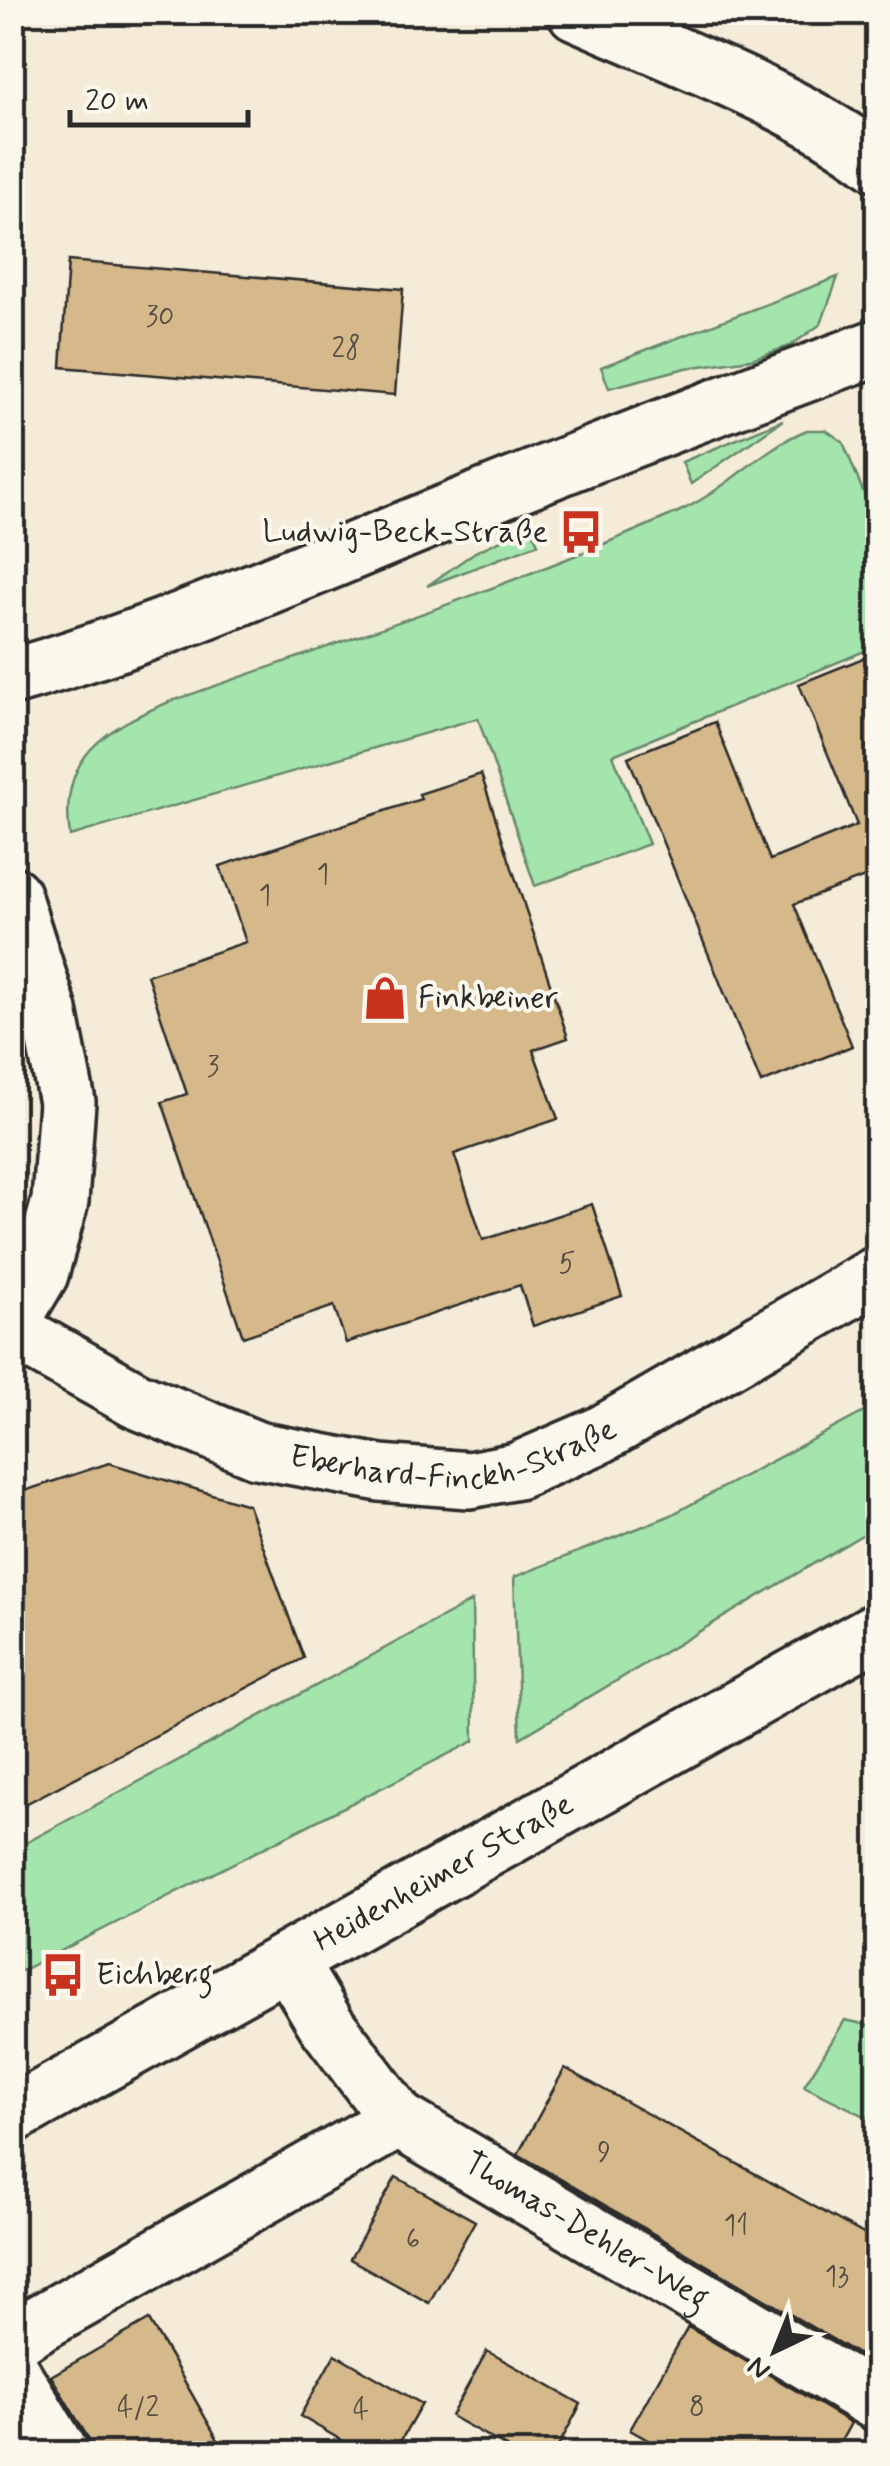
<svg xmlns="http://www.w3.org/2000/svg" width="890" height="2466" font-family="Mynerve,sans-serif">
<rect width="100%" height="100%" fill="#f4ebd8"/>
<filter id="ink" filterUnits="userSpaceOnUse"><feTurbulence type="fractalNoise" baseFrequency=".01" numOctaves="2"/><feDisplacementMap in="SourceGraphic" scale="20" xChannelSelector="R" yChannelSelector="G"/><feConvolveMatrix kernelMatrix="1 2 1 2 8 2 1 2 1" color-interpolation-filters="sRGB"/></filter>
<g filter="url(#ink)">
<path fill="#a4e5ae" stroke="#68886c" stroke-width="2.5" d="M 838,277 L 821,324 L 790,346 L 751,359 L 686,368 L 609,388 L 601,367 Z
M 783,420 L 691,484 L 682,462 Z
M 807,430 L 826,430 L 843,442 L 877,526 L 877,646 L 613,755 L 649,844 L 535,886 L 478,718 L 70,836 C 58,757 104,729 169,702 C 340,642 513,586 678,512 C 727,490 760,449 807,430 Z
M 531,526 L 538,544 L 427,586 L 475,552 Z
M 877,1405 L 877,1526 L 520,1738 L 514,1577 L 669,1516 Z
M 472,1601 L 474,1741 L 13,1975 L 13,1850 Z
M 845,2020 L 877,2027 L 877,2122 L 804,2086 Z"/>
<path fill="#d6b98a" stroke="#2b2b2b" stroke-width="2.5" d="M 68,261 L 403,289 L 395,395 L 61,367 Z
M 878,652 L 878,872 L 794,904 L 852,1046 L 761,1083 L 628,757 L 715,722 L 770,860 L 857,825 L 799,684 Z
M 481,774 L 568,1038 L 533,1050 L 558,1119 L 454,1154 L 483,1240 L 592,1204 L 622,1296 L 533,1326 L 520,1285 L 346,1343 L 334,1306 L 243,1337 L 162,1102 L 187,1094 L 147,975 L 246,942 L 220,866 L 421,799 L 419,794 Z
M 109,1463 L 248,1505 L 304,1658 L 12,1811 L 12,1495 Z
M 565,2068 L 878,2242 L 878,2366 L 518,2154 Z
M 396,2177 L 475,2221 L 429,2303 L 350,2259 Z
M 149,2320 L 173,2361 L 226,2454 L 92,2454 L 88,2438 L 51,2376 Z
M 688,2327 L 851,2423 L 834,2454 L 673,2454 L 630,2430 Z
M 487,2351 L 581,2404 L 554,2454 L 519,2454 L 451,2416 Z
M 335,2354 L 422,2404 L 393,2454 L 365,2454 L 300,2416 Z"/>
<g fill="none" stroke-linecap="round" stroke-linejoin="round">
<g stroke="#2b2b2b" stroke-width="62">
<g id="minor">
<path d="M 576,12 C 672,55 796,99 878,163"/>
<path d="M 12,677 C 156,636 293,575 431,519 C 579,459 728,402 878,347"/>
<path d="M 12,895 L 49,1011 L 67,1102 L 60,1201 L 40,1274 L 12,1321"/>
<path id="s1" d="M 12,1330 L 136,1400 L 257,1450 L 380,1473 L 469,1480 L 517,1471 L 600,1435 L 878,1274"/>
<path id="s2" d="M 288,1961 L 326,2024 L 398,2120 L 878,2403"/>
<path d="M 12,2339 L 398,2120"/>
<path d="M 12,2373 L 61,2454"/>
</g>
</g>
<g stroke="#2b2b2b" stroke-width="62">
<g id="major">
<path id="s3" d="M 12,2115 L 878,1630"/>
</g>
</g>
<use href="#minor" stroke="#fbf7ec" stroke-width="55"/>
<use href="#major" stroke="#fbf7ec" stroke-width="55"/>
</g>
</g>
<defs>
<g id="bus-bare" transform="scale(3.45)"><path d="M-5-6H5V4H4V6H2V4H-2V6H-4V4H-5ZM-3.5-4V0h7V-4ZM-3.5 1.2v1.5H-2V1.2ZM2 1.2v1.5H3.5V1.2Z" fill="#c8321e" stroke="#fbf7ec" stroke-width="2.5" paint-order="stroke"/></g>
<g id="shop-bare" transform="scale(3.45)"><path d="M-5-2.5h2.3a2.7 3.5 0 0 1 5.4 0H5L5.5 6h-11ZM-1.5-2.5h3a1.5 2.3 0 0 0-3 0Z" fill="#c8321e" stroke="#fbf7ec" stroke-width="2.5" paint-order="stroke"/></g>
</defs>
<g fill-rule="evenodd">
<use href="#bus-bare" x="581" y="532"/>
<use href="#shop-bare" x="385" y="998"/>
<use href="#bus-bare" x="63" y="1975"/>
</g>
<g text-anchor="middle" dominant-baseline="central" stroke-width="8" stroke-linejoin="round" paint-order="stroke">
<g font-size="28" fill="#564e43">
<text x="160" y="317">30</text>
<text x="346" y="349">28</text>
<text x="323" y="875">1</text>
<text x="265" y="896">1</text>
<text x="213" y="1067">3</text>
<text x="567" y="1264">5</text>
<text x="604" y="2153">9</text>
<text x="736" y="2226">11</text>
<text x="413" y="2240">6</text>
<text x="837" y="2277">13</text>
<text x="697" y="2407">8</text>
<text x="138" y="2408">4/2</text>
<text x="361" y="2410">4</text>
</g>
<g font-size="32" fill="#2b2b2b" stroke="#fbf7ec" text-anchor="start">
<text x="548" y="532" text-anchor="end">Ludwig-Beck-Straße</text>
<text x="418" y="998">Finkbeiner</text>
<text x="96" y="1975">Eichberg</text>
</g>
<g font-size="32" fill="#2b2b2b" stroke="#fbf7ec">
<text stroke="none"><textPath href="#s1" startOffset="475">Eberhard-Finckh-Straße</textPath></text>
<text stroke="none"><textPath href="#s3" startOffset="495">Heidenheimer Straße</textPath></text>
<text stroke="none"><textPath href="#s2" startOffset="412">Thomas-Dehler-Weg</textPath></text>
</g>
</g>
<rect width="890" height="2466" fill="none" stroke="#fbf7ec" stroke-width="50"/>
<rect x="25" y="25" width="840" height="2416" fill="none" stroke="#2b2b2b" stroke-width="4" filter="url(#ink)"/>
<g transform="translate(775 2351) rotate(223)" stroke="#fbf7ec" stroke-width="8" paint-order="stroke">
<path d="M0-8L18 38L0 25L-18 38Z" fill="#2b2b2b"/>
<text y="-15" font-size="28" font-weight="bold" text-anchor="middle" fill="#2b2b2b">N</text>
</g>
<path d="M70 110v15h178v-15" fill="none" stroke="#2b2b2b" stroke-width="5"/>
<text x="85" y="110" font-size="30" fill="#2b2b2b" stroke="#fbf7ec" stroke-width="8" paint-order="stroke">20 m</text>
</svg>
